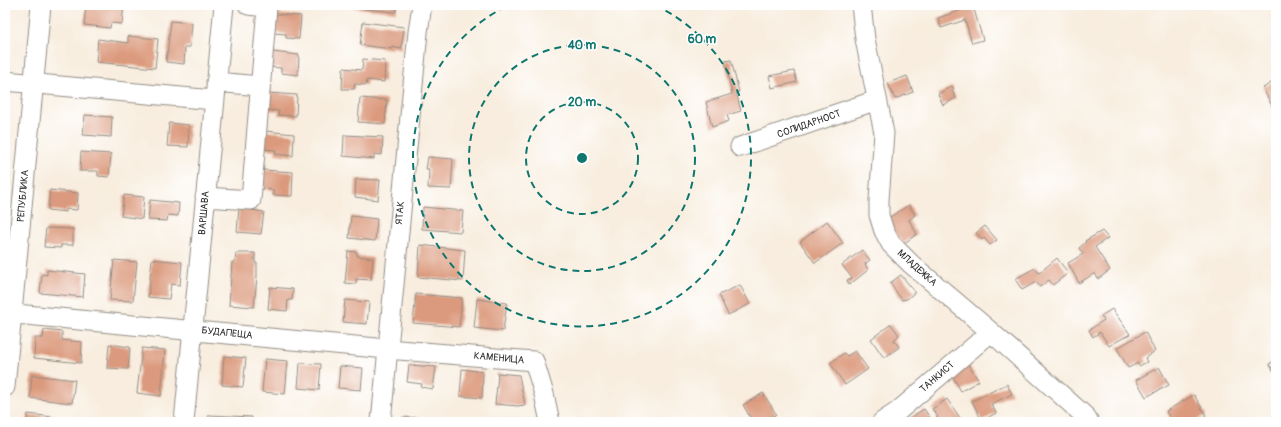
<svg xmlns="http://www.w3.org/2000/svg" width="1281" height="427" font-family="Pangolin,sans-serif">
<rect width="100%" height="100%" fill="#fff"/>
<filter id="ink" filterUnits="userSpaceOnUse"><feTurbulence type="fractalNoise" baseFrequency=".025" numOctaves="2"/><feDisplacementMap in="SourceGraphic" scale="8" xChannelSelector="R" yChannelSelector="G"/><feConvolveMatrix kernelMatrix="1 2 1 2 8 2 1 2 1" color-interpolation-filters="sRGB"/></filter>
<filter id="wash" filterUnits="userSpaceOnUse"><feTurbulence type="fractalNoise" baseFrequency=".012" numOctaves="4" result="noise"/><feDisplacementMap in="SourceGraphic" scale="16" xChannelSelector="R" yChannelSelector="G"/><feGaussianBlur stdDeviation="0.9" result="paint"/><feColorMatrix in="noise" values="0 0 0 0 0 0 0 0 0 0 0 0 0 0 0 0 0 1.4 0 .05"/><feComposite in="paint" operator="in"/></filter>
<g filter="url(#wash)">
<rect width="100%" height="100%" fill="#f8edde"/>
<g id="blocks">
<path fill="#db9a7d" d="M 86,5 L 124,5 L 122,24 L 111,23 L 110,28 L 84,25 Z
M 354,5 L 397,5 L 396,12 L 354,8 Z
M 973,6 L 983,40 L 972,43 L 965,20 L 941,28 L 938,18 Z
M 275,14 L 301,16 L 299,39 L 286,38 L 286,34 L 274,33 Z
M 171,21 L 192,23 L 190,47 L 185,47 L 184,64 L 166,62 Z
M 363,22 L 404,27 L 401,49 L 392,47 L 392,49 L 360,45 Z
M 128,36 L 158,39 L 155,68 L 96,62 L 98,39 L 128,43 Z
M 272,52 L 299,55 L 298,75 L 281,73 L 281,68 L 270,67 Z
M 363,59 L 385,61 L 384,82 L 367,80 L 366,85 L 355,84 L 354,89 L 342,89 L 343,68 L 362,70 Z
M 731,60 L 739,92 L 736,92 L 741,111 L 727,115 L 729,121 L 712,127 L 706,102 L 732,94 L 725,61 Z
M 794,71 L 797,82 L 772,88 L 769,76 Z
M 907,76 L 913,92 L 895,99 L 888,83 Z
M 1276,80 L 1276,114 L 1263,88 Z
M 952,86 L 954,89 L 952,90 L 956,98 L 943,105 L 938,94 Z
M 268,93 L 297,95 L 296,116 L 278,115 L 279,111 L 267,110 Z
M 360,98 L 387,100 L 385,124 L 358,122 Z
M 85,115 L 112,117 L 111,137 L 83,135 Z
M 169,123 L 189,125 L 188,147 L 167,146 Z
M 265,131 L 294,134 L 293,156 L 275,154 L 276,150 L 265,149 Z
M 344,135 L 383,137 L 382,155 L 374,154 L 374,159 L 343,156 Z
M 81,152 L 111,154 L 109,177 L 98,176 L 98,171 L 80,171 Z
M 428,157 L 453,159 L 451,189 L 428,188 L 429,169 L 426,169 Z
M 263,170 L 293,172 L 292,196 L 273,195 L 273,190 L 261,189 Z
M 356,179 L 380,180 L 378,200 L 355,197 Z
M 50,190 L 78,193 L 77,210 L 66,209 L 66,212 L 48,210 Z
M 124,195 L 144,197 L 142,219 L 121,216 Z
M 150,200 L 179,203 L 178,216 L 168,215 L 167,221 L 148,220 Z
M 909,205 L 915,215 L 909,220 L 917,234 L 903,244 L 885,220 Z
M 423,207 L 463,211 L 461,232 L 422,229 Z
M 239,208 L 264,212 L 261,234 L 237,232 Z
M 351,216 L 377,219 L 375,241 L 349,238 Z
M 827,221 L 843,243 L 815,263 L 800,242 Z
M 985,226 L 997,240 L 990,245 L 984,238 L 982,240 L 976,233 Z
M 46,228 L 73,229 L 73,245 L 61,245 L 61,248 L 44,247 Z
M 1102,231 L 1108,238 L 1095,247 L 1110,270 L 1098,279 L 1095,273 L 1079,283 L 1068,263 L 1083,254 L 1079,248 L 1086,242 L 1085,241 Z
M 420,245 L 465,250 L 463,281 L 418,277 Z
M 862,250 L 870,260 L 865,264 L 868,270 L 849,285 L 847,280 L 852,278 L 842,265 Z
M 348,251 L 357,252 L 357,256 L 373,258 L 371,280 L 356,279 L 356,284 L 345,283 Z
M 236,253 L 255,253 L 255,263 L 257,263 L 257,277 L 254,307 L 229,305 L 232,262 L 235,262 Z
M 1057,258 L 1068,273 L 1053,285 L 1049,280 L 1040,287 L 1036,282 L 1022,290 L 1015,279 L 1035,268 L 1039,273 Z
M 152,259 L 182,262 L 180,285 L 171,284 L 169,299 L 148,297 Z
M 114,260 L 137,262 L 133,301 L 110,300 Z
M 47,270 L 85,274 L 83,297 L 40,293 L 42,274 L 47,275 Z
M 901,275 L 915,292 L 907,299 L 902,300 L 890,283 Z
M 740,285 L 750,304 L 728,315 L 719,295 Z
M 270,287 L 293,289 L 292,300 L 288,300 L 287,311 L 268,309 Z
M 416,294 L 462,298 L 459,327 L 413,323 Z
M 477,299 L 507,303 L 503,331 L 474,328 Z
M 345,300 L 369,302 L 367,324 L 343,322 Z
M 1112,309 L 1130,334 L 1109,346 L 1100,332 L 1093,337 L 1089,330 L 1104,320 L 1101,316 Z
M 891,324 L 899,335 L 894,340 L 899,347 L 884,358 L 871,339 Z
M 44,330 L 62,332 L 62,340 L 82,342 L 81,363 L 34,358 L 35,338 L 43,338 Z
M 1145,332 L 1155,351 L 1145,358 L 1147,362 L 1139,366 L 1138,363 L 1128,368 L 1117,348 Z
M 109,344 L 130,347 L 128,369 L 107,368 Z
M 142,348 L 165,350 L 161,396 L 137,393 Z
M 855,351 L 868,369 L 845,385 L 830,363 L 844,353 L 847,356 Z
M 224,356 L 246,358 L 243,387 L 222,385 Z
M 265,359 L 288,361 L 285,394 L 262,392 Z
M 1276,360 L 1276,372 L 1275,373 L 1269,364 Z
M 300,363 L 321,364 L 319,390 L 298,388 Z
M 968,364 L 979,381 L 961,391 L 951,374 Z
M 409,365 L 436,367 L 433,389 L 421,387 L 422,384 L 407,382 Z
M 340,366 L 363,368 L 361,390 L 338,388 Z
M 1159,367 L 1169,385 L 1146,397 L 1136,380 Z
M 462,369 L 483,372 L 482,398 L 460,396 Z
M 497,373 L 519,375 L 525,405 L 518,406 L 495,404 L 498,376 Z
M 32,375 L 75,380 L 72,403 L 30,398 Z
M 1007,384 L 1012,394 L 991,404 L 996,413 L 982,421 L 972,401 Z
M 763,393 L 776,414 L 764,422 L 760,422 L 759,419 L 753,422 L 743,405 Z
M 1194,395 L 1206,415 L 1194,422 L 1172,422 L 1166,411 Z
M 947,399 L 963,422 L 939,422 L 936,418 L 938,417 L 932,409 Z
M 924,409 L 933,422 L 904,422 Z
M 28,414 L 53,417 L 53,422 L 27,422 Z
M 209,415 L 252,417 L 251,422 L 209,422 Z
M 403,417 L 437,419 L 437,422 L 403,422 Z"/>
</g>
</g>
<g filter="url(#ink)">
<use href="#blocks" fill-opacity="0" stroke="#928c84" stroke-width="1"/>
<g fill="none" stroke-linecap="round" stroke-linejoin="round">
<g stroke="#928c84" stroke-width="21">
<path id="street" d="M 861,5 L 865,39 L 884,133 L 879,200 L 879,215 L 884,231 L 891,244 L 911,264 L 991,332 L 1086,417 L 1089,422
M 5,81 L 214,100
M 216,82 L 260,86
M 740,147 L 877,100
M 205,197 L 251,200 L 267,7 L 248,5
M 5,313 L 387,349 L 534,361 L 544,394 L 550,422
M 5,387 L 41,5
M 184,422 L 224,5
M 381,422 L 418,32 L 422,5
M 882,422 L 897,412 L 991,332"/>
</g>
<use href="#street" stroke="#fff" stroke-width="19"/>
</g>
</g>
<g fill="none" stroke="#0f766e" stroke-width="2" stroke-dasharray="7 5">
<circle cx="582" cy="158" r="56"/>
<circle cx="582" cy="158" r="113"/>
<path d="M655 5A169 169 0 1 1 509 5"/>
</g>
<g text-anchor="middle" dominant-baseline="central" stroke-width="3" stroke-linejoin="round" paint-order="stroke">
<g font-size="10" fill="#2b2b2b" stroke="#fff">
<text transform="translate(809 124) rotate(-19)">СОЛИДАРНОСТ</text>
<text transform="translate(23 196) rotate(-85)">РЕПУБЛИКА</text>
<text transform="translate(204 213) rotate(-85)">ВАРШАВА</text>
<text transform="translate(400 213) rotate(-85)">ЯТАК</text>
<text transform="translate(917 268) rotate(42)">МЛАДЕЖКА</text>
<text transform="translate(227 333) rotate(6)">БУДАПЕЩА</text>
<text transform="translate(499 358) rotate(5)">КАМЕНИЦА</text>
<text transform="translate(937 377) rotate(-41)">ТАНКИСТ</text>
</g>
</g>
<circle cx="582" cy="158" r="6" fill="#0f766e" stroke="#fff" stroke-width="2"/>
<g font-size="12" text-anchor="middle" font-weight="bold" fill="#0f766e" stroke="#fff" stroke-width="3" stroke-linejoin="round" paint-order="stroke">
<text x="702" y="43">60 m</text>
<text x="582" y="49">40 m</text>
<text x="582" y="106">20 m</text>
</g>
<rect width="1281" height="427" fill="none" stroke="#fff" stroke-width="20"/>
</svg>
